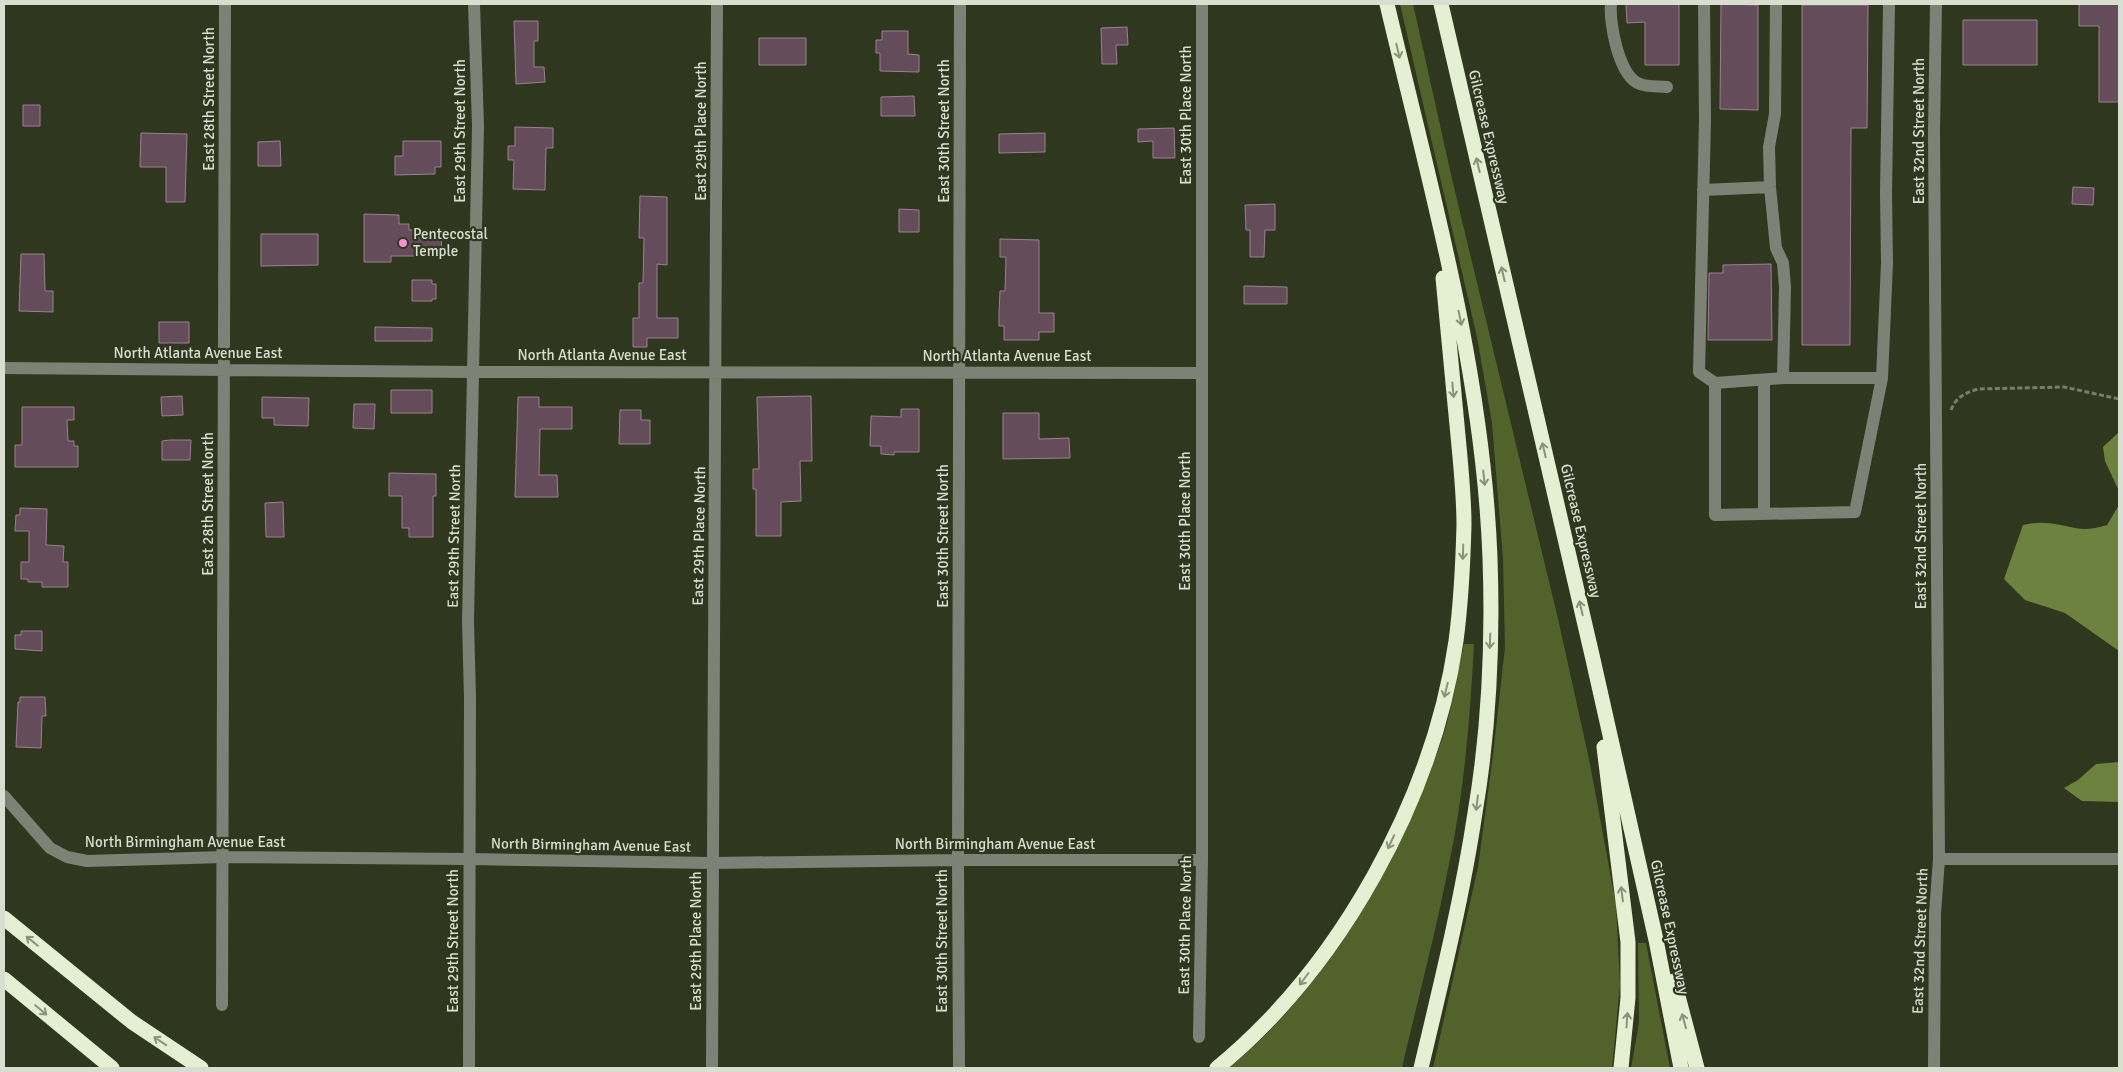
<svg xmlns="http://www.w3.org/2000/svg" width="2123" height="1072" font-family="Signika,sans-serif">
<rect width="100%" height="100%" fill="#2f371f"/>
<path fill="#52622b" d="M 1400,4 L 1413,4 L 1452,179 L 1559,623 L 1590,764 L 1616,905 L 1620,985 L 1612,1068 L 1433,1068 L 1478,867 L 1493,755 L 1505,647 L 1503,559 L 1492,423 L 1477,337 Z
M 1464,644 L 1474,644 C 1470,719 1464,795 1448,869 C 1435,936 1417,1002 1402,1068 L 1229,1068 C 1329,985 1403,859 1443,736 C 1453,706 1457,674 1464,644 Z
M 1638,943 L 1646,943 L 1670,1068 L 1631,1068 L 1639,1023 Z"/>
<path fill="#6e8240" d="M 2119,432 L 2119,491 L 2105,461 L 2103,447 Z
M 2119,505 L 2119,651 L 2065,613 L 2025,600 L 2004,579 L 2023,525 C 2029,524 2037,522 2043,523 C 2069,523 2077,535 2107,525 Z
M 2119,762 L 2119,802 L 2082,801 L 2064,788 L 2078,780 L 2096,764 Z"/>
<path fill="#654c5b" stroke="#9b8090" d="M 1626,4 L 1679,4 L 1679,65 L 1645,65 L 1645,22 L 1627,23 Z
M 1721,4 L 1758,5 L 1758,110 L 1720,109 Z
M 2079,4 L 2119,4 L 2119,102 L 2099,102 L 2099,26 L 2079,26 Z
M 1802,5 L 1868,5 L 1867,128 L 1851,128 L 1850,345 L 1802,345 Z
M 1963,20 L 2037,20 L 2037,65 L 1963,65 Z
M 514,21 L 538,21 L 538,41 L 534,41 L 534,67 L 544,67 L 545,82 L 516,84 Z
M 1127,27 L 1128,45 L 1116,45 L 1117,64 L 1102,64 L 1101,28 Z
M 882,31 L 908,31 L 908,54 L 919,55 L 919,72 L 880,71 L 880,53 L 876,53 L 876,40 L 882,40 Z
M 759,38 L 806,38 L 806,65 L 759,65 Z
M 914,96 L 915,116 L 881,116 L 881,97 Z
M 23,105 L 40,105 L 40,126 L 23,126 Z
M 515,127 L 553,128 L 553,148 L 546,148 L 545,190 L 513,189 L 514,160 L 508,160 L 508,146 L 515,146 Z
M 1174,128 L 1175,158 L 1153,158 L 1153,141 L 1138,142 L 1138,129 Z
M 141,133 L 187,134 L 185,202 L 166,202 L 166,167 L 140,167 Z
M 1045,133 L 1045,152 L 999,153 L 999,134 Z
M 280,141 L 281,166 L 258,166 L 258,142 Z
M 403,141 L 441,141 L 441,167 L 435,167 L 435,174 L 395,175 L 395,156 L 403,156 Z
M 2073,187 L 2094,188 L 2093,205 L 2072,204 Z
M 640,196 L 667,197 L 667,265 L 657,264 L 657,318 L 678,318 L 678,338 L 647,338 L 647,347 L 633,347 L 633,318 L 639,318 L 639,283 L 643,283 L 644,238 L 639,238 Z
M 1275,204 L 1275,230 L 1265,230 L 1264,257 L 1250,257 L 1250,230 L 1246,230 L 1245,205 Z
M 899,209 L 919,210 L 919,232 L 899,232 Z
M 364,214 L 399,215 L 399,224 L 409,224 L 409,230 L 442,230 L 441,256 L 391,256 L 391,262 L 364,262 Z
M 261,234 L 318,234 L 318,265 L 261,266 Z
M 1000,239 L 1039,240 L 1039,313 L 1054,313 L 1054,332 L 1039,332 L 1039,340 L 1004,340 L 1004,326 L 999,326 L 999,313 L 1000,291 L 1005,291 L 1006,257 L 1000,257 Z
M 21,254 L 44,254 L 45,291 L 53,291 L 53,312 L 19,311 Z
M 1771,264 L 1772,340 L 1708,340 L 1709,273 L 1723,273 L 1723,265 Z
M 412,280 L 432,280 L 432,284 L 436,284 L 436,299 L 432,299 L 432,301 L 412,301 Z
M 1244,286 L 1287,287 L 1287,304 L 1244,304 Z
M 159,322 L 189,322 L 189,343 L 159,343 Z
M 375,327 L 432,328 L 432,341 L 375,341 Z
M 391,390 L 432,390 L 432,413 L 391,413 Z
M 182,396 L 183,415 L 162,416 L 161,397 Z
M 811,396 L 812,461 L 800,461 L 801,501 L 781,502 L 781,536 L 756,536 L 756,489 L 753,489 L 753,469 L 759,469 L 757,397 Z
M 262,397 L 309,398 L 308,426 L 274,425 L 274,418 L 262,418 Z
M 518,397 L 539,397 L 539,407 L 572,407 L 572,429 L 540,429 L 539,475 L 557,475 L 558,497 L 515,497 Z
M 354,404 L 375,404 L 374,429 L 353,428 Z
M 22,407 L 74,407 L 74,420 L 67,420 L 68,441 L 74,441 L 74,446 L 78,446 L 78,467 L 15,467 L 15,445 L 22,445 Z
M 901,409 L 919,409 L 919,452 L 894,452 L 894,455 L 881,454 L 881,446 L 870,446 L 871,416 L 901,417 Z
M 620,410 L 641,410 L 641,420 L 650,420 L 650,444 L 619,444 Z
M 1003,413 L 1039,413 L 1039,439 L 1069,438 L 1070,458 L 1003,459 Z
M 170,440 L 191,440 L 190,460 L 162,460 L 162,441 Z
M 389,473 L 436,474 L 436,496 L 433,496 L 433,537 L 409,537 L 409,528 L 402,528 L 402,496 L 389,496 Z
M 283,502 L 284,537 L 266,537 L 265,503 Z
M 20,508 L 47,509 L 46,545 L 64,546 L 63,562 L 68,562 L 68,587 L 42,587 L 42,582 L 28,582 L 28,579 L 21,579 L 21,562 L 29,562 L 29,531 L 15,531 L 16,515 L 20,515 Z
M 21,631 L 42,631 L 42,651 L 15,649 L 15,635 L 21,635 Z
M 20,697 L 45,697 L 46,716 L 42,716 L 41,748 L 16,747 L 18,702 L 20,702 Z"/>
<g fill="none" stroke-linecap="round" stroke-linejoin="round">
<path stroke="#767d69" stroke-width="3" stroke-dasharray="5 2.5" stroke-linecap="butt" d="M 1951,410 C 1956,397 1965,393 1978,389 L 2064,387 L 2119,399"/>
<path stroke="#7e8276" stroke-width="12" d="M 1611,4 C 1609,23 1619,77 1640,84 C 1647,87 1659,86 1667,87
M 1704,4 L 1705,120 L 1699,372 L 1715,383
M 1776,4 L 1775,114 L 1769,147 L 1770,187 L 1776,248 L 1783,263 L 1785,287 L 1783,378 L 1882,378
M 1703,190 L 1770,187
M 4,368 L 473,372 L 1201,373
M 1783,378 L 1715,383 L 1715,515 L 1855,512 L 1882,378 L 1887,263 L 1886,193 L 1889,4
M 1764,514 L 1764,380
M 4,796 L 50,848 L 67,857 L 87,861 L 224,857 L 469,859 L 712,863 L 958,860 L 1202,860
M 1939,859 L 2119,859
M 222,1005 L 225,4
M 1199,1037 L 1202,860 L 1202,4
M 469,1068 L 470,698 L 468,621 L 478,126 L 474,4
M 712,1068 L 717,4
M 959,1068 L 958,860 L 960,4
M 1934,1068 L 1935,913 L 1939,859 L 1934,133 L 1936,4"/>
<path stroke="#e5efd2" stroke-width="15" d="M 1387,4 C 1430,186 1483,370 1490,558 C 1493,643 1489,730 1475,813 C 1462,899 1441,984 1421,1068
M 1441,4 L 1592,655 L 1656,940 L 1681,1068
M 1604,747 L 1628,942 L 1628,998 L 1621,1068
M 4,918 L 132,1022 L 201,1068
M 4,979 L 112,1068
M 1674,981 L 1697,1068
M 1217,1068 C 1340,967 1433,799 1456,641 C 1461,603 1463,563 1464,525 C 1464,492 1460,458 1457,425 C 1452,376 1448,327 1443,278"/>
</g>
<defs><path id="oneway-shaft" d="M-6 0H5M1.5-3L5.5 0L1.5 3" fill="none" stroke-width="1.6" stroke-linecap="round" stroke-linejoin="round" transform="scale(1.25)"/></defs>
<g stroke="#8a9378">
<use href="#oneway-shaft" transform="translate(1398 51) rotate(77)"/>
<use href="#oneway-shaft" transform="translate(1478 165) rotate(-103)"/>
<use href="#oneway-shaft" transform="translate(1503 274) rotate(-103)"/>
<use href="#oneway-shaft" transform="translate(1460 318) rotate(78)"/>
<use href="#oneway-shaft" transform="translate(1453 390) rotate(85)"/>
<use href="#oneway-shaft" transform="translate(1544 450) rotate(-103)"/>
<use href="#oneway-shaft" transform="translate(1484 478) rotate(84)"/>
<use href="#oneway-shaft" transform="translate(1463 552) rotate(92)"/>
<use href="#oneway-shaft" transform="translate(1581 608) rotate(-103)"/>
<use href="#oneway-shaft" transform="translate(1490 641) rotate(92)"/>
<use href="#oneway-shaft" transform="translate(1446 690) rotate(104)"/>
<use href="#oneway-shaft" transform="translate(1477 803) rotate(97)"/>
<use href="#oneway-shaft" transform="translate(1391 842) rotate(115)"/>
<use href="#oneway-shaft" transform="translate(1622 894) rotate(-97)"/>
<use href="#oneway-shaft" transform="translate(32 941) rotate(-141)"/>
<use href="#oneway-shaft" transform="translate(1304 979) rotate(127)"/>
<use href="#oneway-shaft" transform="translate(41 1010) rotate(40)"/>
<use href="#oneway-shaft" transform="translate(1627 1020) rotate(-86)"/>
<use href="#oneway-shaft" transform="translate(1684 1021) rotate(-105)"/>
<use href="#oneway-shaft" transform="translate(160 1041) rotate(-146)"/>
</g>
<circle fill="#f591d2" stroke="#2f371f" stroke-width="2" cx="403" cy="243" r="5"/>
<g text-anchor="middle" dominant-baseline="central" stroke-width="4.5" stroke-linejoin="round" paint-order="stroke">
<g font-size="15" fill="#d9ded0" stroke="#2f371f">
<text transform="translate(209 99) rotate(-90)">East 28th Street North</text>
<text transform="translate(1186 115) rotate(-90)">East 30th Place North</text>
<text transform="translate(460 131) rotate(-90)">East 29th Street North</text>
<text transform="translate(701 131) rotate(-90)">East 29th Place North</text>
<text transform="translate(944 131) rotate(-90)">East 30th Street North</text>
<text transform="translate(1919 131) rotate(-90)">East 32nd Street North</text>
<text transform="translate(1489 137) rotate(77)">Gilcrease Expressway</text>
<text x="198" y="353">North Atlanta Avenue East</text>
<text x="602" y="355">North Atlanta Avenue East</text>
<text x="1007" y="356">North Atlanta Avenue East</text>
<text transform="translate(208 504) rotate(-90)">East 28th Street North</text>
<text transform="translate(1185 521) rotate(-90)">East 30th Place North</text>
<text transform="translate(1581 531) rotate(77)">Gilcrease Expressway</text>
<text transform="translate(454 536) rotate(-89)">East 29th Street North</text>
<text transform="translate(699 536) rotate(-89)">East 29th Place North</text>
<text transform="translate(943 536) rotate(-90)">East 30th Street North</text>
<text transform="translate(1921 536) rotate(-90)">East 32nd Street North</text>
<text x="185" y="842">North Birmingham Avenue East</text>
<text x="995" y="844">North Birmingham Avenue East</text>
<text transform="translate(591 845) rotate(1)">North Birmingham Avenue East</text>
<text transform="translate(1185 925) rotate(-89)">East 30th Place North</text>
<text transform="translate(1670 927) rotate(78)">Gilcrease Expressway</text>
<text transform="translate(453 941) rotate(-90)">East 29th Street North</text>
<text transform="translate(696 941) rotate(-90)">East 29th Place North</text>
<text transform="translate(942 941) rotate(-90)">East 30th Street North</text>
<text transform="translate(1920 941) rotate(-88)">East 32nd Street North</text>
</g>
<g font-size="15" fill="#d9ded0" stroke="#2f371f" text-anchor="start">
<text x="413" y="234">Pentecostal<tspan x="413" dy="17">Temple</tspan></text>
</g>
</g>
<rect width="2123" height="1072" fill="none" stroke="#d9ded0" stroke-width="10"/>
</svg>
